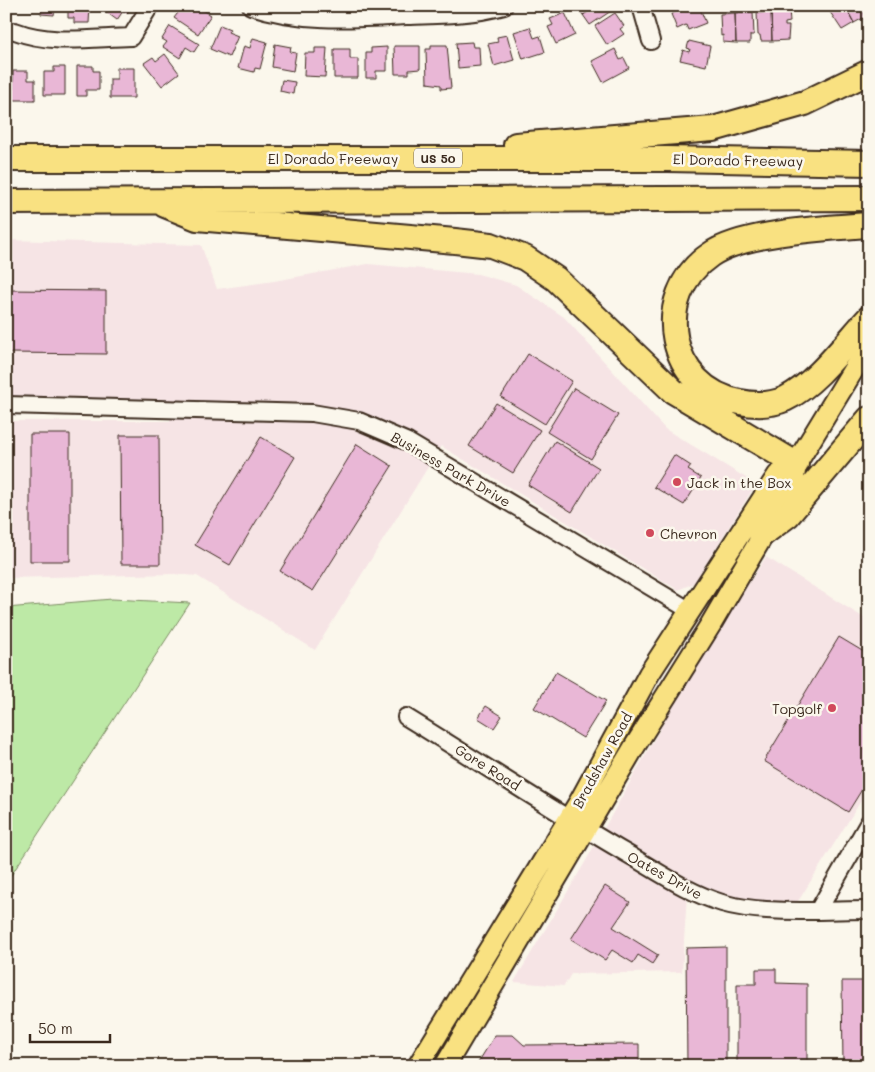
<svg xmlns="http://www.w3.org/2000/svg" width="875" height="1072" font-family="Mali,sans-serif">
<rect width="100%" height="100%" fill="#fbf7ec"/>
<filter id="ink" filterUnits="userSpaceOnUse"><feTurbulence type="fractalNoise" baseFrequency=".02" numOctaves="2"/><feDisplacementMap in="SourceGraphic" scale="10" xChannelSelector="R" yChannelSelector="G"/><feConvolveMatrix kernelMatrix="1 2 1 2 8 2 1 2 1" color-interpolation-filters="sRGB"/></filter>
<g filter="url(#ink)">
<path fill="#f6e4e5" d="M 6,240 L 201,245 L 217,289 L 274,281 L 368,264 L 478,274 L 516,285 L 564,317 L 665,429 L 756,484 L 694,583 L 678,590 L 441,446 L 315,650 L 197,576 L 174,574 L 6,578 L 6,415 L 7,421 L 170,421 L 171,400 L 6,397 Z
M 766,557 L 869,621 L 869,788 L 797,903 L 747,902 L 717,892 L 688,879 L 682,972 L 571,974 L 564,986 L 514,982 L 584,864 L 699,660 Z"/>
<path fill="#bde9a6" stroke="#7c8a62" d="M 112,599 L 190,603 L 6,883 L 6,608 Z"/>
<path fill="#e9b7d6" stroke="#3b2a1e" d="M 42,6 L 63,6 L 63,9 L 55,8 L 54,15 L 41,14 Z
M 68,6 L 90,6 L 89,23 L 74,23 L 74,18 L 68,18 Z
M 98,6 L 131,6 L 127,13 L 123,11 L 117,20 Z
M 187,6 L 197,6 L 211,15 L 198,34 L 174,18 L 181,9 L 184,11 Z
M 577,6 L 597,6 L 583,15 Z
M 597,6 L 612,6 L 614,9 L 590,25 L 583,15 Z
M 690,6 L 699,6 L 706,23 L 688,30 L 686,25 L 677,29 L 671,14 Z
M 826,6 L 845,6 L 854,23 L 842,30 Z
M 845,6 L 863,6 L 865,17 L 854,23 Z
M 789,9 L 790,22 L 785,23 L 785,26 L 789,26 L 788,40 L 772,41 L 771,10 Z
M 753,12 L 754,35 L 750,35 L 750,43 L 736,43 L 735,13 Z
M 771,12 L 772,41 L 761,41 L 760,35 L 758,35 L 757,13 Z
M 565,13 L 575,35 L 556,44 L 548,27 L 553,25 L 550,19 Z
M 615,13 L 624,26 L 620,29 L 624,34 L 607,45 L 595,26 Z
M 735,13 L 736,43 L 723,42 L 723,35 L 721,36 L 720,14 Z
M 220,25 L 230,29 L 228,32 L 238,36 L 229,57 L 210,49 Z
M 170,26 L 199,44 L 194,52 L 186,47 L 180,58 L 163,47 L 167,42 L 162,39 Z
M 530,27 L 534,38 L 540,36 L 545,52 L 523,59 L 514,32 Z
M 507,35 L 514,60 L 494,66 L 488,44 L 498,42 L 497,37 Z
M 253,38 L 267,42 L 260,69 L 255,68 L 254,72 L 238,68 L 244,46 L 250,48 Z
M 689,41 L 710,46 L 706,66 L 680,60 L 683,50 L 689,52 L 690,49 L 687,48 Z
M 472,42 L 473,47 L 479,47 L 480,66 L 458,68 L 456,43 Z
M 275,44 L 291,47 L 290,52 L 296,53 L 293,71 L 272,67 Z
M 431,45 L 447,45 L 451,88 L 441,89 L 441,85 L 427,83 L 426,49 L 431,49 Z
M 394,46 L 420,46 L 420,69 L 409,70 L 409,74 L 395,74 Z
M 387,47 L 387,71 L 376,71 L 376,78 L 366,78 L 366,53 L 371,53 L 371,48 Z
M 315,48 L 327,48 L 325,77 L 304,76 L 305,53 L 315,53 Z
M 334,49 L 350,49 L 350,59 L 358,59 L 358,78 L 334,78 Z
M 615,49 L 620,60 L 624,58 L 629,68 L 603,82 L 592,61 Z
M 165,54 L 179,73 L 162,86 L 144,63 L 153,57 L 156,61 Z
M 77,66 L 93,66 L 93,71 L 99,71 L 99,90 L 86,90 L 86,96 L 77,96 Z
M 54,67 L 65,67 L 65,95 L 44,95 L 44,72 L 54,72 Z
M 117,68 L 134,68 L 134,98 L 110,98 L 110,79 L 117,79 Z
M 13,71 L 28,71 L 28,80 L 35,80 L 35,100 L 9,100 L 9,89 L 13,89 Z
M 282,80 L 295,82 L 293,94 L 280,91 Z
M 8,290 L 106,291 L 106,354 L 8,353 Z
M 528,354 L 572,381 L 545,424 L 501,397 Z
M 574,388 L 618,415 L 591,459 L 547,432 Z
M 496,403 L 540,430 L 513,473 L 469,446 Z
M 30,434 L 70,434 L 70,561 L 30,561 Z
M 120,435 L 159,435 L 160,564 L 121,564 Z
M 261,437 L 295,457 L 230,565 L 195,545 Z
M 555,441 L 599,468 L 572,512 L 528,485 Z
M 357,444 L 392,466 L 313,591 L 280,571 Z
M 674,455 L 691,466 L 688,470 L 701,478 L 684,505 L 654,487 Z
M 839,637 L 869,655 L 869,778 L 848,812 L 764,761 Z
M 556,672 L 606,701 L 583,738 L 534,708 Z
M 486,706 L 502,716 L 494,728 L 478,718 Z
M 605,886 L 630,902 L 613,927 L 658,955 L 652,964 L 638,955 L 633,963 L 612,950 L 605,960 L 571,939 Z
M 726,947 L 726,1066 L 687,1066 L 686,948 Z
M 756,969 L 776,969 L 776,983 L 807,984 L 807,1066 L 737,1066 L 737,984 L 756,984 Z
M 842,981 L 869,981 L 869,1066 L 843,1066 Z
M 495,1035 L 513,1035 L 524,1045 L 639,1044 L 639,1066 L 476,1066 Z"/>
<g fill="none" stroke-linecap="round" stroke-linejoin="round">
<g stroke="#3b2a1e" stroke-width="20">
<path id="minor" d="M 251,6 C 302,23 353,19 406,16 C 439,15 472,15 504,6
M 641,6 L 651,41
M 15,31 C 51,45 92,38 131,37 L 150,6
M 6,405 L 312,413 L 359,421 L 408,442 L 689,610
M 406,717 C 481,763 555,812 631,856 C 660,873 689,893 722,903 C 762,915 826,910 869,910
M 819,909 L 869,822"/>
</g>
<g stroke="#3b2a1e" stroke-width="24">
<path id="major" d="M 418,1066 L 580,801 L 649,674 L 778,475 L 796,464
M 445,1066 L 633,749 L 711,624 L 793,484 L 796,464 L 869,344"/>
</g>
<g stroke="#3b2a1e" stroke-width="28">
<path id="highway" d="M 516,145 L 713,129 L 805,103 L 869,72
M 6,159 L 668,159 L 869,163
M 6,202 L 869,198
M 165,205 L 197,218 L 455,241 L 491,245 L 525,258 L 556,279 L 673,391 L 796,464
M 869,225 C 828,228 742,232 710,255 C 650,296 668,389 740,402 C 754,405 771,405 785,399 C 816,384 845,344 869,318
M 761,535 L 788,515 L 869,419"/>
</g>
<use href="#minor" stroke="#fbf7ec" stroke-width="16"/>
<use href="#major" stroke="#f9e181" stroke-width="20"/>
<use href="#highway" stroke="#f9e181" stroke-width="24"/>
</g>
</g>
<g fill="#d1495b" stroke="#fbf7ec" stroke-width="2">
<circle cx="677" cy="482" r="5"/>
<circle cx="650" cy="533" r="5"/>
<circle cx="832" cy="708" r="5"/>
</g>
<g text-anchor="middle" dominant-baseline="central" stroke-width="5" stroke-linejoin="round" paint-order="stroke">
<rect fill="#fbf7ec" stroke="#75685c" stroke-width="1" x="414" y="148.5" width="48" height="19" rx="4"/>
<g font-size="12" font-weight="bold" fill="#3b2a1e">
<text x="438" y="158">US 50</text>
</g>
<g font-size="14" fill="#3b2a1e" stroke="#fbf7ec">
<text x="333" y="158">El Dorado Freeway</text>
<text transform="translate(738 160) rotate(1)">El Dorado Freeway</text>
<text transform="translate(451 469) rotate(30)">Business Park Drive</text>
<text transform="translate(602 760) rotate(-61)">Bradshaw Road</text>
<text transform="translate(488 767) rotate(32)">Gore Road</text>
<text transform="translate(665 875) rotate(29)">Oates Drive</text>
</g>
<g font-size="14" fill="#3b2a1e" stroke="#fbf7ec" text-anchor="start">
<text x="687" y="482">Jack in the Box</text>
<text x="660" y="533">Chevron</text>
<text x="822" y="708" text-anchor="end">Topgolf</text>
</g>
</g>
<rect width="875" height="1072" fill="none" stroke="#fbf7ec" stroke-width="25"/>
<rect x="12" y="12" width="850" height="1047" fill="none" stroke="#3b2a1e" stroke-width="2" filter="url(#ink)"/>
<path d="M30 1034v8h80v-8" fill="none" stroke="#3b2a1e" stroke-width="2.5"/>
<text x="38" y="1034" font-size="15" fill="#3b2a1e" stroke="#fbf7ec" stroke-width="4" paint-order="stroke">50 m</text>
</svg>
